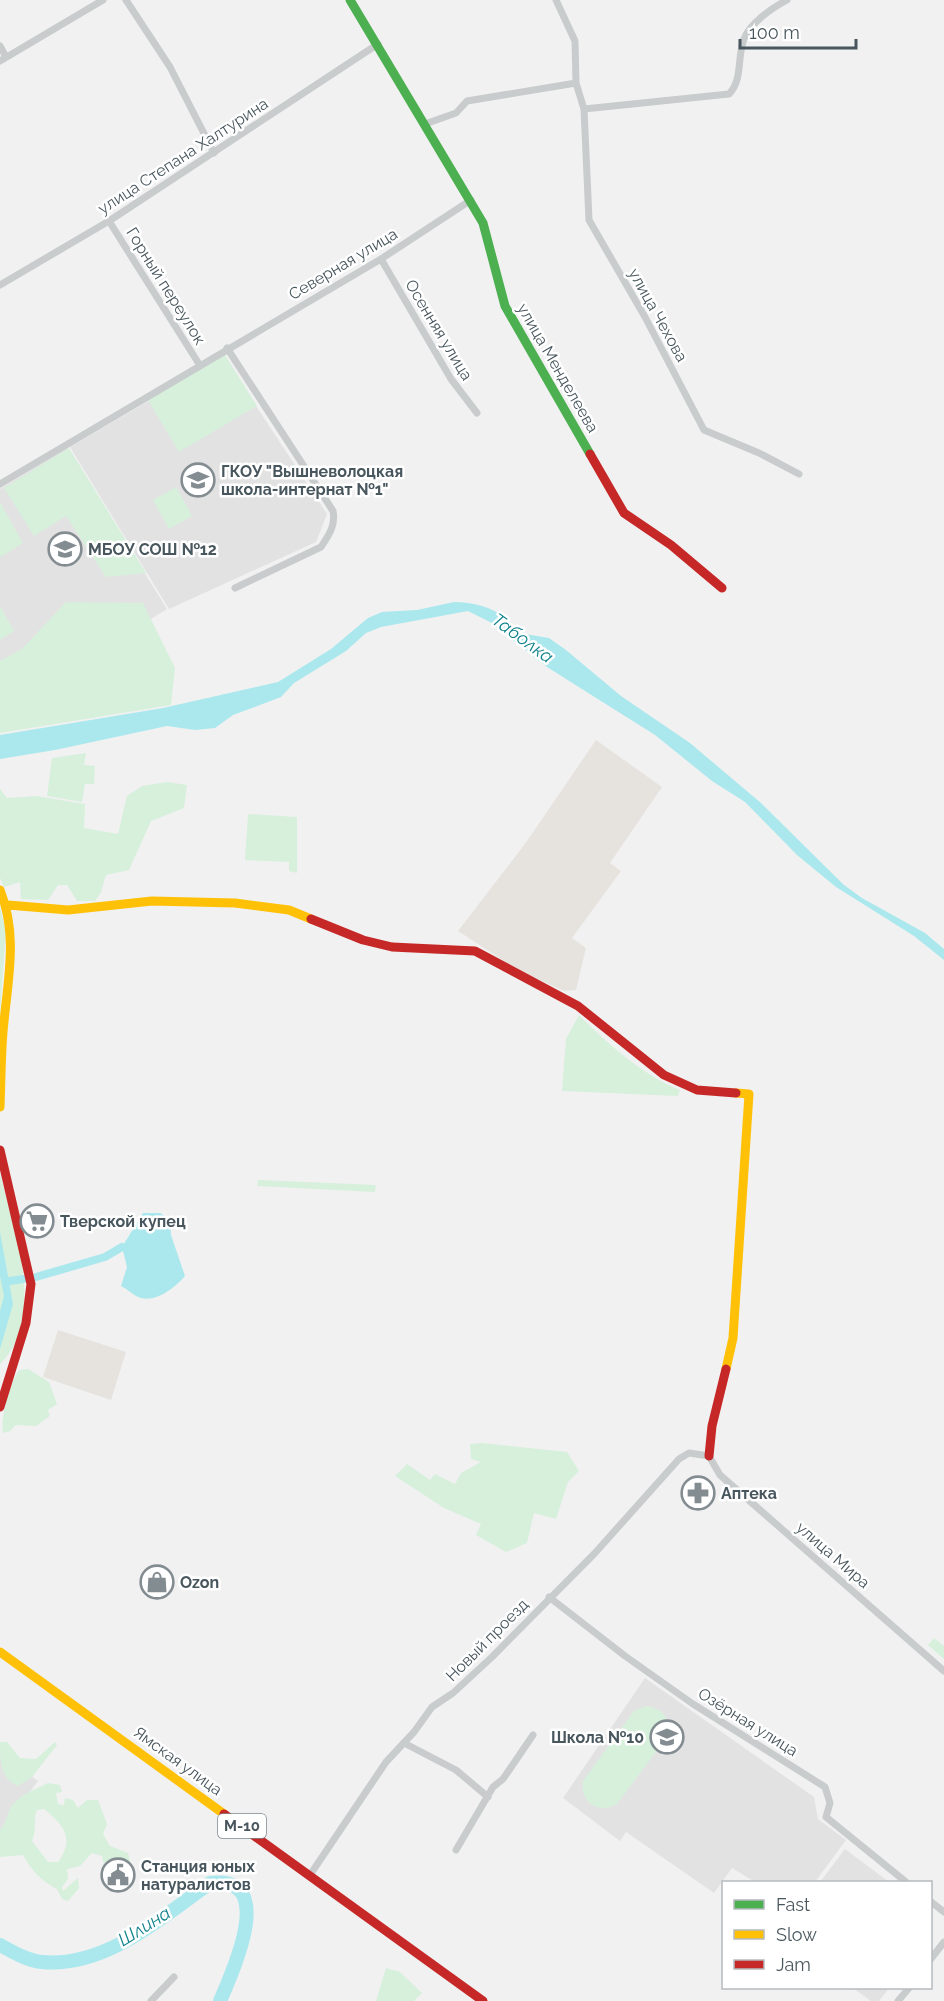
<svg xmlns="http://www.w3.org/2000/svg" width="944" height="2001" font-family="Raleway,sans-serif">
<rect width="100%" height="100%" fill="#f1f1f1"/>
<path fill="#e6e3df" d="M 596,740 L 662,787 L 610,863 L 621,871 L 572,938 L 586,948 L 576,990 L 564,991 L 518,970 L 458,931 L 525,844 Z
M 58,1330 L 126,1352 L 111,1400 L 43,1377 Z"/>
<path fill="#e3e2e3" d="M 224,357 L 327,514 L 316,542 L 169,609 L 70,447 Z
M 67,448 L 167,609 L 0,712 L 0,489 Z
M 645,1678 L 814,1797 L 818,1819 L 846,1840 L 815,1882 L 755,1882 L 732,1868 L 714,1893 L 626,1832 L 620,1841 L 563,1798 Z
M 0,1752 L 38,1781 L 0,1831 Z
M 845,1849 L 889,1882 L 820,1882 Z
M 853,1988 L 889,1988 L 879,2001 L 871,2001 Z"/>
<path fill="#d6f0dc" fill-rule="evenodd" d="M 225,355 L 257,406 L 179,452 L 148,400 Z
M 69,448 L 146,573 L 106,577 L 66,516 L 34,536 L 4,488 Z
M 176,487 L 192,516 L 169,529 L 153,500 Z
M 0,502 L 23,543 L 0,557 Z
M 66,602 L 143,603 L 175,668 L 171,705 L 0,733 L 0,661 L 22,649 Z
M 0,606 L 14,631 L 0,640 Z
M 86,753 L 84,765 L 95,766 L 94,784 L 85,784 L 82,802 L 47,796 L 52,758 Z
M 167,782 L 187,785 L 184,808 L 151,821 L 129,870 L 106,875 L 101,892 L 95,901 L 77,901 L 67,885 L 58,885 L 48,900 L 21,899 L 20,882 L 4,887 L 0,878 L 0,789 L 7,798 L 36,796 L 85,804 L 84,828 L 118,834 L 127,796 L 142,786 Z
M 248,814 L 297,817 L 297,873 L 289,871 L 289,862 L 245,860 Z
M 0,908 L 6,929 L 0,1014 Z
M 579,1015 C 607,1043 642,1075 680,1090 L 678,1096 L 562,1091 L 566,1039 Z
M 0,1174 C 14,1229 47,1318 0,1364 Z
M 258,1180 L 376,1185 L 375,1192 L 257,1186 Z
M 28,1369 L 49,1382 L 57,1404 L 48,1410 L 50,1416 L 36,1426 L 16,1425 L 10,1431 L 3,1433 C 0,1420 10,1379 20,1370 Z
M 482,1443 L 567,1452 L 579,1471 L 568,1482 L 556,1519 L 534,1513 L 527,1543 L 506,1552 L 476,1535 L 481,1524 L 444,1508 L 395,1476 L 407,1464 L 430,1480 L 435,1474 L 455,1484 L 461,1473 L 481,1462 L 471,1459 L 470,1444 Z
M 934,1638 L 944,1646 L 944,1659 L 928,1645 Z
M 647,1706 C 664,1709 672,1720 667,1737 L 617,1804 C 598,1815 580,1802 583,1781 L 634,1711 Z
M 0,1742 L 7,1742 L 20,1758 L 36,1759 L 55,1742 L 57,1745 L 32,1777 L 18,1786 C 0,1778 0,1762 0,1742 Z
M 48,1783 L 60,1785 L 62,1792 L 56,1793 L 58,1804 L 64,1805 L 65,1798 L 73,1800 L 78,1808 L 87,1800 L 98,1800 L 107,1824 L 103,1834 L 110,1846 L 128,1853 L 131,1865 C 120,1869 114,1868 103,1862 L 102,1856 L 92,1853 L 80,1866 L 67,1869 L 68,1879 L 62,1887 L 63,1891 L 78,1878 L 79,1888 L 68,1901 L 62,1899 L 57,1889 C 41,1881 32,1871 23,1855 L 0,1857 L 0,1830 C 7,1823 6,1815 11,1807 C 20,1794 34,1790 48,1783 ZM 44,1809 C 64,1825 75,1839 58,1862 L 48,1862 L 32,1841 C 37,1830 33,1820 37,1810 Z
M 386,1968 L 400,1972 L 422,1993 L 414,2001 L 376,2001 Z"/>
<path fill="#abe8ed" d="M 454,602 C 473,602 492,607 507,619 C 512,622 514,629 519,633 L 549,638 L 566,650 L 621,696 L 690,743 L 761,803 L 844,885 L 862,898 L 925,933 L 944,949 L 944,960 L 914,936 L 836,887 L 797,855 L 745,802 L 712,781 L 655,735 L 547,667 L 490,622 L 468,611 L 381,627 L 366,633 L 346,651 L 294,683 L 281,697 L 233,715 L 215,728 L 195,730 L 167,726 L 55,750 L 0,759 L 0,735 L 163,708 L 278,682 L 331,649 L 368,618 L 382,612 L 417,610 Z
M 143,1213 L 160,1213 L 170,1219 L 171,1235 L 185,1276 C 175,1288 154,1304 138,1297 C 132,1294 127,1289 121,1286 L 127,1267 L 122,1247 Z
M 0,1232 L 13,1304 L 0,1349 L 0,1311 L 4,1296 L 0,1276 Z"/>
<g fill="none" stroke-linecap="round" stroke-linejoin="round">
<path stroke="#abe8ed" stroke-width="8" d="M 36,1277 L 105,1257 L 122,1247
M 10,1281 L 23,1279"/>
<path stroke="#abe8ed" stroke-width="14" d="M 0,1945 C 13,1952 28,1961 42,1962 C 105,1968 162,1917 210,1883 C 278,1874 233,1971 220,2001"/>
<path stroke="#c8cccd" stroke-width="7" d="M 126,0 L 170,67 L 214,153
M 556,0 L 575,41 L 576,83 L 584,109 L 589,220 L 645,317 L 704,430 L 759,453 L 799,474
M 0,46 L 6,57
M 0,61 L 103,0
M 584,109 L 729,94 C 743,80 737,56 744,39 C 750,23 772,8 787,0
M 425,124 L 456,113 L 467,101 L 576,83
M 109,221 L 199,364
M 381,259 L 451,379 L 477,413
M 0,285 L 109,221 L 378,44
M 227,348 L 333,511 C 336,526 328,536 321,547 L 235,588
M 0,484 L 381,259 L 471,200
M 549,1597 L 625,1656 L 693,1704 L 825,1787 L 830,1803 L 826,1817 L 906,1882
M 404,1743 L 456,1770 L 488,1797
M 456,1850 L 493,1787 L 503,1779 L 533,1735
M 310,1875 L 386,1762 L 414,1732 L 432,1707 L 453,1693 L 492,1657 L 595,1553 L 679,1459 L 689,1453 L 709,1456 L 720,1475 L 944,1671
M 930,1901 L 944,1912
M 930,1960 L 944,1942
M 151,2001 L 174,1977
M 898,2001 L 909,1988"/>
<path stroke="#4caf50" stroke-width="9" d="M 350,0 L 483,223 L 505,306 L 590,454"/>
<path stroke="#ffc107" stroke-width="9" d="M 0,890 C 19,937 7,983 3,1032 C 1,1057 1,1082 0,1107
M 8,905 L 68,910 L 152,901 L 235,903 L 289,910 L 311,919
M 726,1369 L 733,1338 L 749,1094 L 736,1093
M 0,1652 L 224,1814"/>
<path stroke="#c62828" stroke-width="9" d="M 590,454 L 624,513 L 671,545 L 722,588
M 311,919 L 363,940 L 392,947 L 475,951 L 578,1006 L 664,1075 L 697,1090 L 736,1093
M 0,1150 L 31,1284 L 26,1323 L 0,1407
M 709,1456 L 712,1426 L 726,1369
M 224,1814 L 483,2001"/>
</g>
<defs>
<g id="school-ring" transform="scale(1.725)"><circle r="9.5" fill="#fff" stroke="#838c91" stroke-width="1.5"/><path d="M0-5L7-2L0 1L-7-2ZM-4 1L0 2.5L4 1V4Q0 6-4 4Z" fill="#838c91"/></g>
<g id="supermarket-ring" transform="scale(1.725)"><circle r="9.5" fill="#fff" stroke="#838c91" stroke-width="1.5"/><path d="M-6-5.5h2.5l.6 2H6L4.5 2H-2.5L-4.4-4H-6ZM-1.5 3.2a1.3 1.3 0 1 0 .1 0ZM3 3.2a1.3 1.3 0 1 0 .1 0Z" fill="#838c91"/></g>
<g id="pharmacy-ring" transform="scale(1.725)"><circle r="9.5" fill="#fff" stroke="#838c91" stroke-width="1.5"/><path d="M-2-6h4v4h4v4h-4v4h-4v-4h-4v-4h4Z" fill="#838c91"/></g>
<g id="shop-ring" transform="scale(1.725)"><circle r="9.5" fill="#fff" stroke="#838c91" stroke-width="1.5"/><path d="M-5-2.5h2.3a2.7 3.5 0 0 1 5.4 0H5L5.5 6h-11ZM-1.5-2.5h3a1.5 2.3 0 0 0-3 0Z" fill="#838c91"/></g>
<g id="civic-ring" transform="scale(1.725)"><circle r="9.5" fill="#fff" stroke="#838c91" stroke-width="1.5"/><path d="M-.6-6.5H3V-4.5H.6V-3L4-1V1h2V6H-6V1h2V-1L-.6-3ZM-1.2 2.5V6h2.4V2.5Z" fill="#838c91"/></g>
</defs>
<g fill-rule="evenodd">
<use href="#school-ring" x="198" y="480"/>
<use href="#school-ring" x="65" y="549"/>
<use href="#supermarket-ring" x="37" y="1221"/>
<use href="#pharmacy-ring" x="698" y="1493"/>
<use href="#shop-ring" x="157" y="1582"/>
<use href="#school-ring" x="667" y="1737"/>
<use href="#civic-ring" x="118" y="1875"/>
</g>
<g text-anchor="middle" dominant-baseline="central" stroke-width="5" stroke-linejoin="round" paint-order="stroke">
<rect fill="#fff" stroke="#7f898e" stroke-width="1.5" x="218" y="1814" width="48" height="24" rx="4.5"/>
<g font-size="15" font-weight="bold" fill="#48565d">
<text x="242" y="1826">М-10</text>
</g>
<g font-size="16" fill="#48565d" stroke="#fff">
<text transform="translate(183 156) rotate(-33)">улица Степана Халтурина</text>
<text transform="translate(343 264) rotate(-31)">Северная улица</text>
<text transform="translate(166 286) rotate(58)">Горный переулок</text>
<text transform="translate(658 315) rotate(61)">улица Чехова</text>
<text transform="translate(439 330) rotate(59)">Осенняя улица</text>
<text transform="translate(558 368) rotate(60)">улица Менделеева</text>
<text transform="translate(833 1555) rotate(41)">улица Мира</text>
<text transform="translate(487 1640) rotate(-45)">Новый проезд</text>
<text transform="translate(748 1722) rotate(32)">Озёрная улица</text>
<text transform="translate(178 1761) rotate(36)">Ямская улица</text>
</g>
<g font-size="16" font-weight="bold" fill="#48565d" stroke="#fff" text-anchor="start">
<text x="221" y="471">ГКОУ "Вышневолоцкая<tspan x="221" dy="18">школа-интернат №1"</tspan></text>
<text x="88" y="549">МБОУ СОШ №12</text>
<text x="60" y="1221">Тверской купец</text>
<text x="721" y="1493">Аптека</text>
<text x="180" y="1582">Ozon</text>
<text x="644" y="1737" text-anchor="end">Школа №10</text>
<text x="141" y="1866">Станция юных<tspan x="141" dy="18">натуралистов</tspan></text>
</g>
<g font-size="18" font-style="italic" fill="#0f828b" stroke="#fff">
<text transform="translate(523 638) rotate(36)">Таболка</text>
<text transform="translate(144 1926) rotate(-32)">Шлина</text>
</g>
</g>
<rect x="722" y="1881" width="210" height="108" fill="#ffffff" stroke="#b6bbbe" stroke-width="1.5"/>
<rect x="734" y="1900" width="30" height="9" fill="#4caf50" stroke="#b6bbbe" stroke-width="1.5"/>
<text x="776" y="1911" font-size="18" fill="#48565d">Fast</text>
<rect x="734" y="1930" width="30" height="9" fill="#ffc107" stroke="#b6bbbe" stroke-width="1.5"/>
<text x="776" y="1941" font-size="18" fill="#48565d">Slow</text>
<rect x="734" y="1960" width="30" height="9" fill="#c62828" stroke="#b6bbbe" stroke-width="1.5"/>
<text x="776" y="1971" font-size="18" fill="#48565d">Jam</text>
<path d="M740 39v9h116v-9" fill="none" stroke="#48565d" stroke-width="3"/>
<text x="749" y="39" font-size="18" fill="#48565d" stroke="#ffffff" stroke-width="4.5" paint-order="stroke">100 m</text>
</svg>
